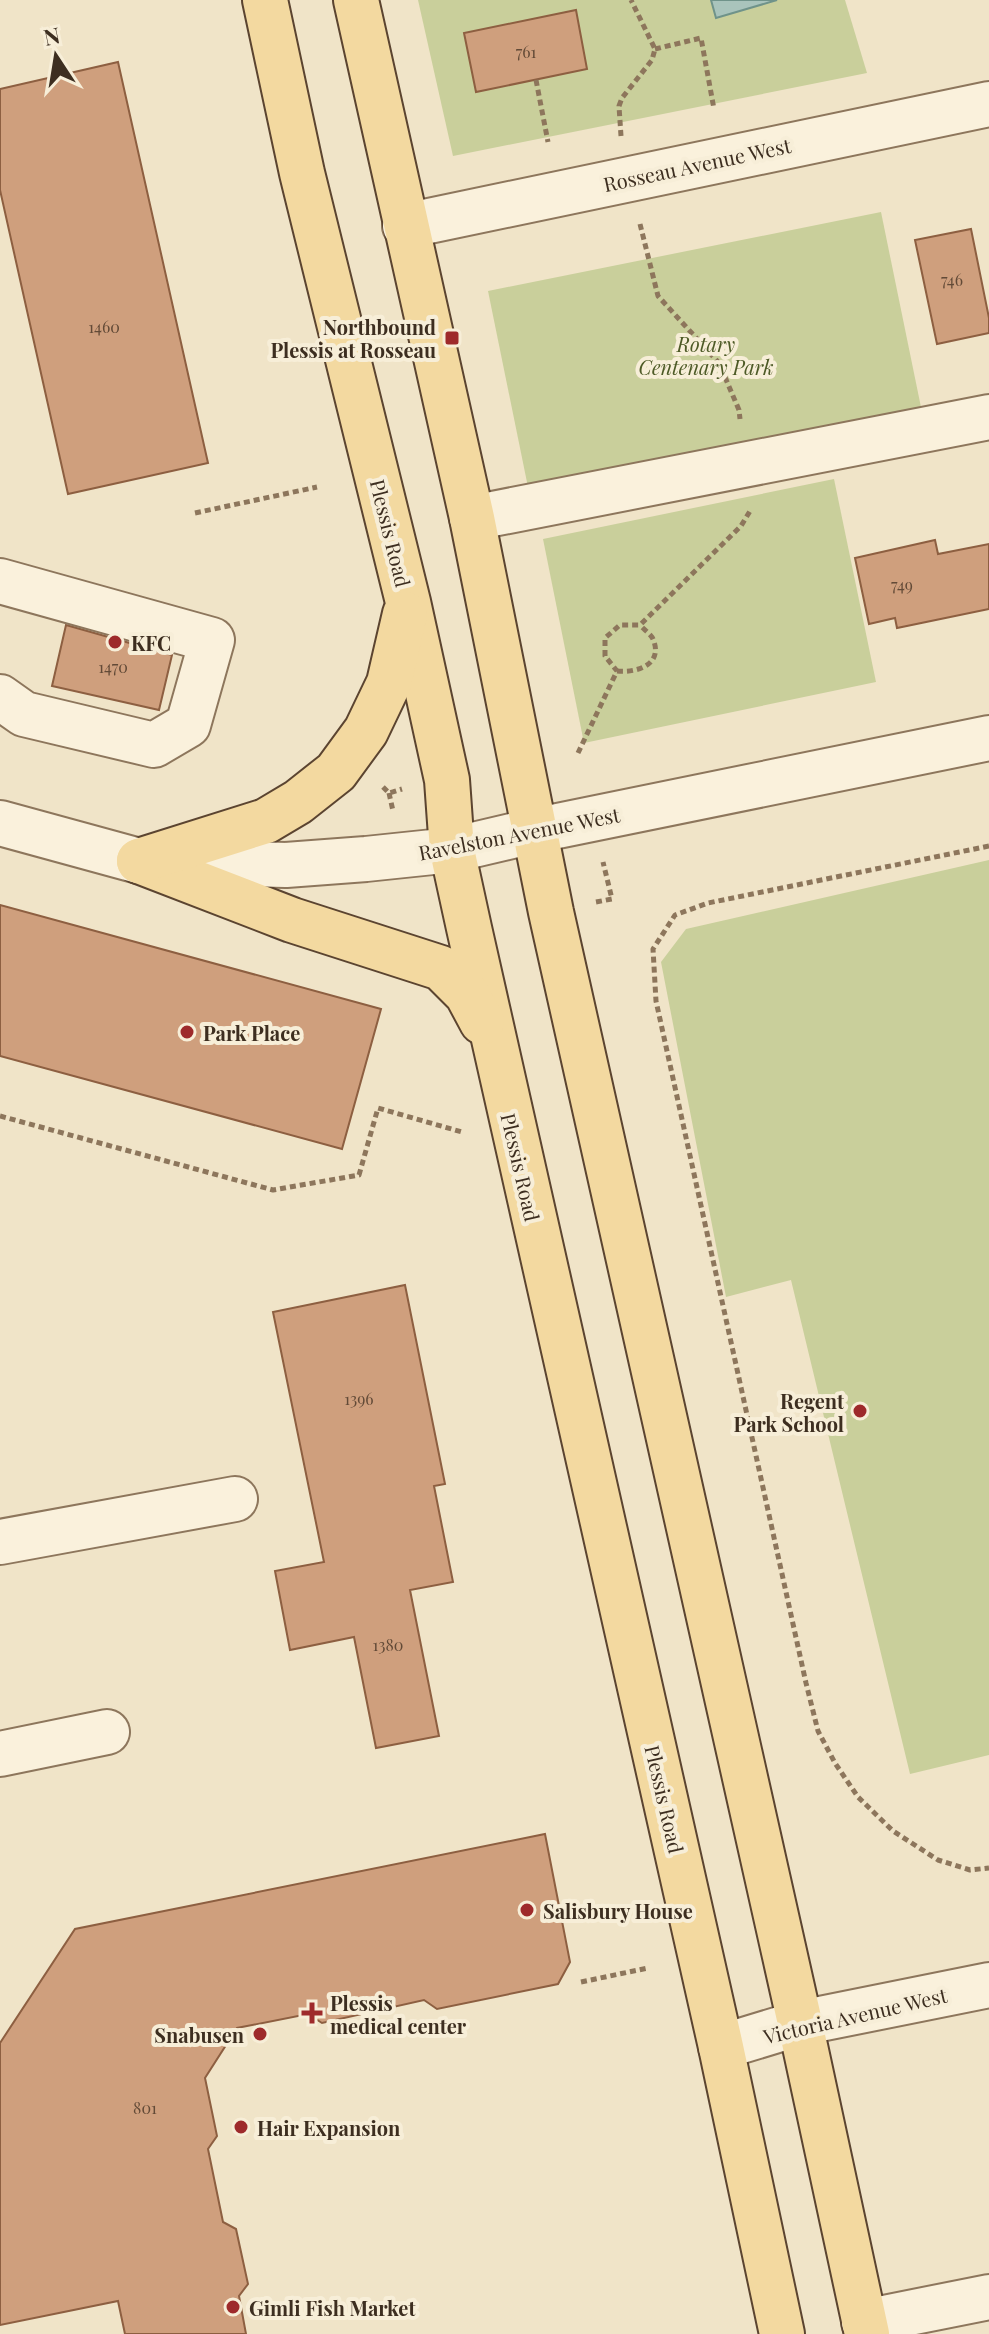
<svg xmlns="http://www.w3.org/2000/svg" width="989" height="2334" viewBox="0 0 989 2334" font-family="'Playfair Display',serif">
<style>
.green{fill:#c9cf9b}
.water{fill:#a9c4bc;stroke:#6f938a;stroke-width:2}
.building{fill:#cf9f7d;stroke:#8d5f41;stroke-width:2}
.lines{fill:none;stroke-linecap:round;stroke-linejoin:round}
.minor-casing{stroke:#8d765c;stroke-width:48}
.major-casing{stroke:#5b4430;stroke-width:48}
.path{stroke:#8d765c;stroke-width:5;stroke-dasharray:6 4;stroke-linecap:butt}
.minor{stroke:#faf1dc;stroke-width:44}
.major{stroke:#f3d9a0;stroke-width:44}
.poi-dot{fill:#9e2a2b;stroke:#f7eed8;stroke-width:3}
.labels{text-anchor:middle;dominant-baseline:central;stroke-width:8;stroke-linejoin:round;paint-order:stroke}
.number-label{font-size:16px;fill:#624a37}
.street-label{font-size:20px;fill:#3d2e20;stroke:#f7eed8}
.poi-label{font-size:20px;font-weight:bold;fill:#3d2e20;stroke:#f7eed8;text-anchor:start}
.park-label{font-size:20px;font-style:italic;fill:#4d5a26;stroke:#f7eed8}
</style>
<rect width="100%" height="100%" fill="#f0e4c8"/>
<!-- green -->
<g class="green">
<polygon points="418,0 845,0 867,73 453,156"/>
<polygon points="881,212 923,417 530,497 488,291"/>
<polygon points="834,479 876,682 584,743 543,539"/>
<polygon points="989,860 989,1755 910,1774 791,1280 726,1297 661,962 686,929"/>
</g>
<!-- water -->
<polygon class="water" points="711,0 777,0 716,18"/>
<!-- building -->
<g class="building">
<polygon points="576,10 587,69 476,92 464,33"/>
<polygon points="118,62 208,463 68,494 0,190 0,89"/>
<polygon points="971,229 989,318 989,333 937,344 915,240"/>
<polygon points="935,540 938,554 989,544 989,609 897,628 895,618 869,624 855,558"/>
<polygon points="66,625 172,655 159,710 52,686"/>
<polygon points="0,905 381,1009 342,1149 0,1056"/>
<polygon points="405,1285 445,1484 434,1486 453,1582 410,1590 439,1736 376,1748 354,1637 290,1650 275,1571 324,1562 273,1312"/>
<polygon points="545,1834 570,1962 558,1984 437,2009 424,2000 322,2023 308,2014 237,2028 205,2078 217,2136 208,2149 223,2222 236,2229 248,2284 239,2296 246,2334 125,2334 118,2301 0,2325 0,2043 75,1929"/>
</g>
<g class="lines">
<defs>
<g id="minor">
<polyline points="405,226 989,104"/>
<polyline points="472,518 989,417"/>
<polyline points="0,581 212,640 188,725 154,745 24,714 0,697"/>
<polyline points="0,823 139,861 286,865 366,859 452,850 533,831 989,738"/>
<polyline points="0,1542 235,1499"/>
<polyline points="0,1754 107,1732"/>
<polyline points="721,2047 800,2023 989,1985"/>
<polyline points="864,2322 989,2297"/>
</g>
<g id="major">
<polyline points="265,0 302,173 408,602 447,780 452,850 469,928 721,2047 782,2334"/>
<polyline points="356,0 472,518 551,912 800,2023 867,2334"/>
<polyline points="139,861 292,920 441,968 467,994 482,1022"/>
<polyline points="139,861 266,821 298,802 336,772 366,731 389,683 405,614"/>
</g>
</defs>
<!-- minor casing -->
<use href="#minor" class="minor-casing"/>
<!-- major casing -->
<use href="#major" class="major-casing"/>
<!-- path -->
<g class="path">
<polyline points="655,49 701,38 714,109"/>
<polyline points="536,80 548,142"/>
<polyline points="621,136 619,106 622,98 652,60 655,49 631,0"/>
<polyline points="640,224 658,296 719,363 739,410 740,419"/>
<polyline points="195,513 317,487"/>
<path d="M617 671C636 673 664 665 653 639 651 634 643 629 640 625"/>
<polyline points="578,753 617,671 605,656 605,638 620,625 640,625 741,526 750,511"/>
<polyline points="383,787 389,793 402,789"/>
<polyline points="389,793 393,811"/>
<polyline points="989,846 708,903 675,915 653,949 656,1001 806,1683 818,1731 835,1763 858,1797 893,1831 938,1860 970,1870 989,1868"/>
<polyline points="596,902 612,899 603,862"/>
<polyline points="0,1116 273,1190 359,1175 378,1108 462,1132"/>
<polyline points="581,1982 648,1968"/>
</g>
<!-- minor -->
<use href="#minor" class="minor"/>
<!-- major -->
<use href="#major" class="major"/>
</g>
<!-- markers -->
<g class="poi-dot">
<rect x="444" y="330" width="16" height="16" rx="4"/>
<circle cx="115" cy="642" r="8"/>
<circle cx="187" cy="1032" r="8"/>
<circle cx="860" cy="1411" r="8"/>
<circle cx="527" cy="1910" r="8"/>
<path d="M308 2001h8v8h8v8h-8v8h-8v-8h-8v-8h8z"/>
<circle cx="260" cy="2034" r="8"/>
<circle cx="241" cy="2127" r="8"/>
<circle cx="233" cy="2307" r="8"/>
</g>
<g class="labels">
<!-- number labels -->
<g class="number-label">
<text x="526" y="51">761</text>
<text x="952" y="279">746</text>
<text x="104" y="326">1460</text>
<text x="902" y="584">749</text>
<text x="113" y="666">1470</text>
<text x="359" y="1398">1396</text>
<text x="388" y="1644">1380</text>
<text x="145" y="2107">801</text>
</g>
<!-- street labels -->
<g class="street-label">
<text transform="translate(697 164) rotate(-12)">Rosseau Avenue West</text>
<text transform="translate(391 533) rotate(76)">Plessis Road</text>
<text transform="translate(519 833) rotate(-11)">Ravelston Avenue West</text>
<text transform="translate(521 1167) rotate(77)">Plessis Road</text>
<text transform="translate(665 1799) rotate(77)">Plessis Road</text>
<text transform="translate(855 2015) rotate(-13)">Victoria Avenue West</text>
</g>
<!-- poi labels -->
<g class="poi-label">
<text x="436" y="326" text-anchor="end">Northbound<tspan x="436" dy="23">Plessis at Rosseau</tspan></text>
<text x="131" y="642">KFC</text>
<text x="203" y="1032">Park Place</text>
<text x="844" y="1400" text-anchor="end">Regent<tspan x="844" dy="23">Park School</tspan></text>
<text x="543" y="1910">Salisbury House</text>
<text x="330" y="2002">Plessis<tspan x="330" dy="23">medical center</tspan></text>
<text x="244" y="2034" text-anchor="end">Snabusen</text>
<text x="257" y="2127">Hair Expansion</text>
<text x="249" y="2307">Gimli Fish Market</text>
</g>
<!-- park labels -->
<g class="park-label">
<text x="706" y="343">Rotary<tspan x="706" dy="23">Centenary Park</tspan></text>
</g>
</g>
<!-- north arrow -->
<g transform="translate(56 56) rotate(348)" stroke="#f7eed8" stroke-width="6" paint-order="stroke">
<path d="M0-6L14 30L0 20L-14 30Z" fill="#3d2e20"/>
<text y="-12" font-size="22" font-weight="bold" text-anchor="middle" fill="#3d2e20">N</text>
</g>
</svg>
